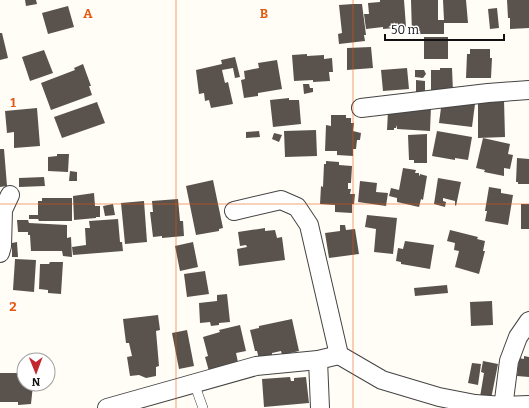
<svg xmlns="http://www.w3.org/2000/svg" width="529" height="408" viewBox="0 0 529 408" font-family="Bitter,serif">
<style>
.building{fill:#5a524d}
.lines{fill:none;stroke-linecap:round;stroke-linejoin:round}
.service-casing{stroke:#444;stroke-width:10}
.minor-casing{stroke:#444;stroke-width:20}
.service{stroke:#fff;stroke-width:9}
.minor{stroke:#fff;stroke-width:18}
.grid{fill:none;stroke:#e8590c;stroke-width:1;stroke-opacity:0.55}
.grid-label{font-size:13px;text-anchor:middle;font-weight:bold;fill:#e8590c;stroke:#fff;stroke-width:4;stroke-linejoin:round;paint-order:stroke}
</style>
<rect width="100%" height="100%" fill="#fffdf5"/>
<!-- building -->
<g class="building">
<polygon points="25,0 36,0 37,4 26,6"/>
<polygon points="380,0 404,0 406,27 383,29 383,27 366,29 364,14 369,14 368,3 380,2"/>
<polygon points="411,0 438,0 438,20 444,20 443,0 466,0 468,23 444,23 444,34 412,34"/>
<polygon points="507,0 529,0 529,28 510,29 510,18 508,18"/>
<polygon points="353,4 362,4 366,35 364,35 365,41 339,44 338,34 342,33 339,5"/>
<polygon points="68,6 74,27 48,34 42,13"/>
<polygon points="497,8 499,28 490,29 488,9"/>
<polygon points="0,33 2,33 8,58 0,60"/>
<rect x="424" y="37" width="24" height="22"/>
<polygon points="371,47 373,68 347,70 347,48"/>
<polygon points="470,49 490,49 490,58 492,58 491,78 466,78 467,54 470,54"/>
<polygon points="44,50 53,73 30,81 22,57"/>
<polygon points="307,54 307,56 324,55 324,59 332,58 333,72 329,72 330,81 313,82 313,80 294,81 292,55"/>
<polygon points="235,57 240,77 235,78 233,68 222,70 225,83 228,82 233,104 211,108 209,100 205,101 204,93 199,94 196,70 222,64 221,60"/>
<polygon points="277,60 282,89 258,93 258,96 244,98 241,80 245,79 244,71 259,68 258,63"/>
<polygon points="83,64 91,86 89,86 92,95 51,110 41,83 75,70 74,68"/>
<polygon points="407,68 409,89 383,91 381,70"/>
<polygon points="440,68 452,68 453,92 431,92 431,70 440,70"/>
<polygon points="415,70 424,70 426,74 423,78 415,77"/>
<polygon points="416,80 425,81 425,92 416,92"/>
<polygon points="303,84 309,84 310,88 313,88 313,92 304,94"/>
<polygon points="289,98 289,100 299,100 301,124 273,127 270,100"/>
<polygon points="442,100 475,104 472,127 439,123"/>
<polygon points="504,100 505,137 478,138 478,101"/>
<polygon points="97,102 105,123 62,138 54,117"/>
<polygon points="431,106 430,131 397,129 397,125 396,128 394,128 394,130 387,130 388,111"/>
<polygon points="37,108 40,146 14,148 14,132 7,133 5,111"/>
<polygon points="331,115 346,115 346,118 351,118 351,123 354,123 353,131 361,133 360,140 357,140 356,149 353,149 353,156 337,155 337,151 325,151 326,125 331,126"/>
<polygon points="316,130 317,156 285,157 284,131"/>
<polygon points="259,131 260,137 246,138 246,132"/>
<polygon points="437,131 472,137 468,160 455,158 455,160 432,156"/>
<polygon points="274,133 282,135 279,142 272,139"/>
<polygon points="427,134 427,163 414,163 414,160 409,160 408,135"/>
<polygon points="483,138 510,144 508,154 513,155 510,169 504,168 504,176 484,172 485,170 476,168"/>
<polygon points="0,149 4,149 7,186 0,187"/>
<polygon points="57,154 69,154 68,172 48,171 48,157 57,156"/>
<polygon points="517,158 529,159 529,184 518,184 518,182 516,182"/>
<polygon points="326,161 339,162 339,165 352,166 351,183 348,183 348,189 351,189 350,194 355,194 354,204 352,204 352,213 335,212 335,205 320,204 321,186 323,187 324,164 326,164"/>
<polygon points="403,168 416,170 415,173 419,173 419,175 420,176 420,174 427,176 423,200 421,199 419,207 397,202 397,198 389,196 391,188 399,190"/>
<polygon points="70,171 77,172 77,181 69,181"/>
<polygon points="44,177 45,186 19,187 19,178"/>
<polygon points="438,178 461,182 456,206 455,205 455,201 443,198 443,201 446,202 445,207 434,204"/>
<polygon points="213,180 223,228 219,229 219,231 196,235 186,186"/>
<polygon points="360,181 377,183 376,192 388,193 386,206 358,202"/>
<polygon points="489,187 501,189 501,193 513,195 508,225 485,221 487,211 485,211"/>
<polygon points="94,193 95,206 100,206 100,217 96,217 96,218 74,220 73,196"/>
<polygon points="42,198 72,198 72,221 39,221 38,219 29,219 29,215 38,215 38,201 42,201"/>
<polygon points="178,199 180,221 183,221 184,236 162,238 162,236 153,237 150,212 153,212 152,201"/>
<polygon points="144,201 147,242 125,244 121,203"/>
<polygon points="113,204 115,215 105,216 103,206"/>
<rect x="521" y="204" width="8" height="25"/>
<polygon points="367,215 397,218 393,254 374,252 376,229 365,227"/>
<polygon points="118,219 120,242 122,242 123,251 73,255 72,247 86,245 85,228 90,228 89,221"/>
<polygon points="17,220 28,220 29,223 67,225 67,238 71,237 72,257 63,256 62,251 31,251 30,235 28,235 28,232 18,232"/>
<polygon points="340,225 345,225 346,230 355,229 359,254 329,258 325,233 340,231"/>
<polygon points="265,228 265,231 275,230 277,238 282,237 285,260 239,266 237,249 247,247 246,245 240,246 238,232"/>
<polygon points="450,230 478,237 477,239 485,241 483,251 485,251 479,274 455,267 459,251 454,250 455,243 447,241"/>
<polygon points="405,241 434,245 430,269 401,264 401,262 396,261 398,248 403,249"/>
<polygon points="17,242 18,257 12,257 12,243"/>
<polygon points="193,242 198,267 180,271 175,246"/>
<polygon points="15,259 36,260 34,292 13,290"/>
<polygon points="50,262 63,262 61,294 48,293 48,290 39,289 40,264 49,264"/>
<polygon points="205,271 209,294 187,297 184,274"/>
<polygon points="447,285 448,293 415,296 414,288"/>
<polygon points="227,294 230,322 219,323 219,325 211,326 210,322 200,323 199,303 217,301 217,295"/>
<polygon points="492,301 493,325 471,326 470,302"/>
<polygon points="158,315 160,330 156,331 159,366 156,367 156,376 146,378 139,375 130,376 127,357 132,356 129,343 126,343 123,319"/>
<polygon points="292,319 299,351 282,355 281,351 272,353 272,356 259,359 257,351 255,351 250,330 259,328 259,326"/>
<polygon points="240,325 246,351 236,353 239,367 210,375 205,357 208,356 203,337 220,332 219,330"/>
<polygon points="187,330 194,366 179,369 172,333"/>
<polygon points="524,356 529,357 529,377 517,376 519,358 524,359"/>
<polygon points="483,361 498,364 491,399 480,397 484,373 481,372"/>
<polygon points="472,363 481,364 478,385 468,383"/>
<polygon points="0,373 24,373 24,384 31,384 33,385 31,404 18,405 18,402 0,402"/>
<polygon points="290,377 291,381 294,381 294,378 306,377 309,403 264,407 262,379"/>
</g>
<g class="lines">
<defs>
<polyline id="service" points="194,383 203,408"/>
<g id="minor">
<polyline points="361,108 488,93 529,90"/>
<polyline points="234,211 281,200 297,207 309,225 339,355"/>
<polyline points="0,253 2,246 3,210 10,195"/>
<polyline points="318,360 320,408"/>
<polyline points="107,408 256,366 318,360 339,355 382,380 439,397 475,404 504,406 529,405"/>
<polyline points="503,408 509,361 518,337 529,321"/>
</g>
</defs>
<!-- service casing -->
<use href="#service" class="service-casing"/>
<!-- minor casing -->
<use href="#minor" class="minor-casing"/>
<!-- service -->
<use href="#service" class="service"/>
<!-- minor -->
<use href="#minor" class="minor"/>
</g>
<!-- grid -->
<path class="grid" d="M176 0V408M353 0V408M0 204H529"/>
<g class="grid-label">
<text x="88" y="18">A</text>
<text x="264" y="18">B</text>
<text x="13" y="107">1</text>
<text x="13" y="311">2</text>
</g>
<!-- north arrow -->
<g transform="translate(36 372) rotate(179)"><circle r="19" fill="#ffffff" stroke="#a0a0a0"/>
<path d="M0-3L7 15L0 10L-7 15Z" fill="#c4262e"/>
<text y="-6" font-size="11" font-weight="bold" text-anchor="middle" fill="#111111">N</text>
</g>
<!-- scale -->
<path d="M385 34v6h119v-6" fill="none" stroke="#111111" stroke-width="2"/>
<text x="391" y="34" font-size="12" fill="#111111" stroke="#ffffff" stroke-width="3" paint-order="stroke">50 m</text>
</svg>
